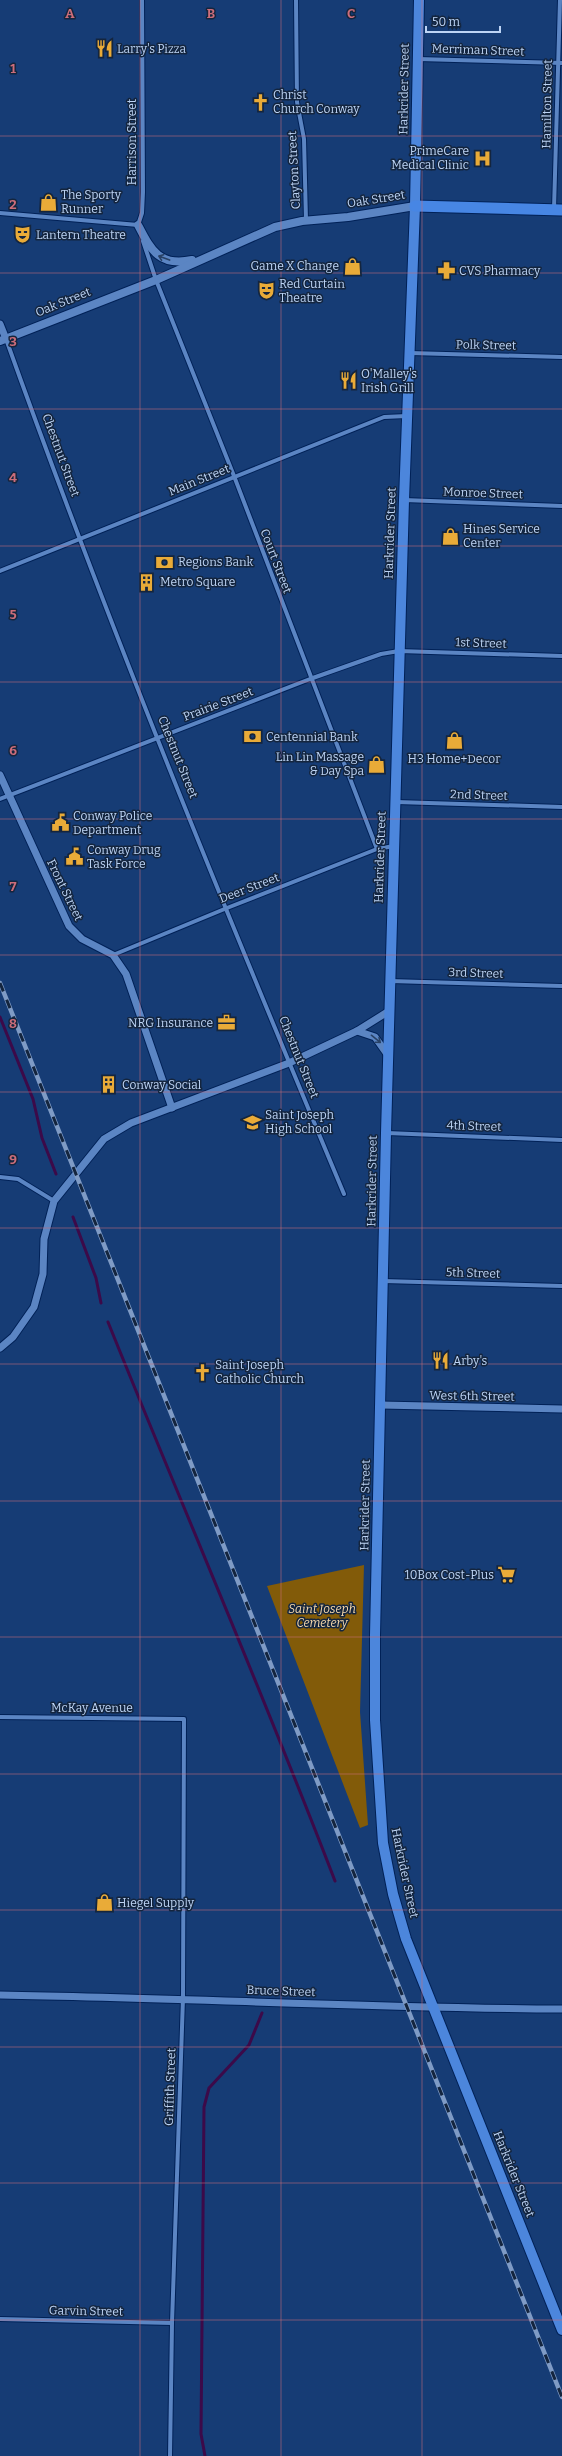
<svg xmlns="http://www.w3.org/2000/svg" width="562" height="2456" viewBox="0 0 562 2456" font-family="Bitter,serif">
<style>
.green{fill:#825b09}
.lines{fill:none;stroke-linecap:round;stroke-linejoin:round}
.stream{stroke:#3c0a49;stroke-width:3}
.minor-casing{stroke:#002157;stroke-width:6}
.tertiary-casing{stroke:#002157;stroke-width:9}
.secondary-casing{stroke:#002157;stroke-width:10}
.primary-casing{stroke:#002157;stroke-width:12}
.trunk-casing{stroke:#002157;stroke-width:13}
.minor{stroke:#5b85c3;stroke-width:4}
.tertiary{stroke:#5b85c3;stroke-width:7}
.secondary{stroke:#5b85c3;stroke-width:8}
.primary{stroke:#4c86dc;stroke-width:10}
.trunk{stroke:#4786e4;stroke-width:11}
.rail-casing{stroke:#7f9bc5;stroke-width:4.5}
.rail{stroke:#14253e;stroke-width:3;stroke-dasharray:9;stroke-linecap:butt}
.oneway{stroke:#294266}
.grid{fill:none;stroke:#cc6d7a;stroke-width:1;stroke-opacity:0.55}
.labels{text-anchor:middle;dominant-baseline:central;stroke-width:3;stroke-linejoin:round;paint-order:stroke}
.poi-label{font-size:12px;fill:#bdd4f5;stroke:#14253e;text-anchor:start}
.street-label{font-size:12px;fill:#bdd4f5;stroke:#14253e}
.park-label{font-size:12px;font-style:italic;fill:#f7d9ab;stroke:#14253e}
.grid-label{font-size:13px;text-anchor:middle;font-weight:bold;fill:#cc6d7a;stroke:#14253e;stroke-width:3;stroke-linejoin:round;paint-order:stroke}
</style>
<rect width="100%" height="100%" fill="#163c75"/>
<!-- green -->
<polygon class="green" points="364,1565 360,1712 368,1825 360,1828 267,1586"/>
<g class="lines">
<!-- stream -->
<g class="stream">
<polyline points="0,1017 33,1099 42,1138 56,1174"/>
<polyline points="73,1217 96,1278 101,1303"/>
<path d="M108 1322C183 1508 263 1693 335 1881"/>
<polyline points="205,2456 201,2434 204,2107 209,2088 249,2045 262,2013"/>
</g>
<defs>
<g id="minor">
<polyline points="296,0 297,102 304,139 306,220"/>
<polyline points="418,59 562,63"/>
<polyline points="554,209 560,0"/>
<polyline points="0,213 138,225"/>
<polyline points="138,225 142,213 143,192 142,0"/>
<polyline points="143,241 156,280 234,476 377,849"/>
<path d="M6 339C109 627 226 912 344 1194"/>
<polyline points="410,353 562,357"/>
<polyline points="404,500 562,506"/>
<polyline points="0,571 384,417 407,416"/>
<polyline points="0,799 310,679 381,654 399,651 562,656"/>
<polyline points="396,802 562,807"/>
<polyline points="113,955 227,908 377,849 394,846"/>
<polyline points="390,981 562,986"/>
<polyline points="387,1133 562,1140"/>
<polyline points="0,1177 18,1179 54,1201"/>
<polyline points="383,1281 562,1286"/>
<polyline points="0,1717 184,1719 183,1998 172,2323 170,2456"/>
<polyline points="0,2319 172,2323"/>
</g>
<g id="tertiary">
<polyline points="0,324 6,339"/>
<polyline points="0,775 69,926 82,939 113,955 126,974 172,1108"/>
<polyline points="357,1031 375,1037 387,1054"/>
<polyline points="0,1348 13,1337 34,1307 43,1274 44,1239 54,1201 104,1139 131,1123 289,1063 357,1031 389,1011"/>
<polyline points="381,1405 562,1409"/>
<path d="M0 1995C187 1998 375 2008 562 2009"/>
</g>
<g id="secondary">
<path d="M138 225C151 250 159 267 192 260"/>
<polyline points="0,341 156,280 275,227 302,221 348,217 415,206"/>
</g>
<polyline id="primary" points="419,0 415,206 404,500 386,1133 375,1635 375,1720 383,1843 393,1894 406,1939 562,2330"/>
<polyline id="trunk" points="415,206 562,210"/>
</defs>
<!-- minor casing -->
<use href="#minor" class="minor-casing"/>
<!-- tertiary casing -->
<use href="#tertiary" class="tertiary-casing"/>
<!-- secondary casing -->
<use href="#secondary" class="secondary-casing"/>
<!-- primary casing -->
<use href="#primary" class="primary-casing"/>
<!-- trunk casing -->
<use href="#trunk" class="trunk-casing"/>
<!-- minor -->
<use href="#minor" class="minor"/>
<!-- tertiary -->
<use href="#tertiary" class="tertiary"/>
<!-- secondary -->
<use href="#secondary" class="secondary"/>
<!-- primary -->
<use href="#primary" class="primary"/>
<!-- trunk -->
<use href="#trunk" class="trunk"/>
<defs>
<polyline id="rail" points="0,983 562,2397"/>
</defs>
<!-- rail casing -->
<use href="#rail" class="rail-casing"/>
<!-- rail -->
<use href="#rail" class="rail"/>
</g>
<!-- one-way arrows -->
<defs><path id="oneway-shaft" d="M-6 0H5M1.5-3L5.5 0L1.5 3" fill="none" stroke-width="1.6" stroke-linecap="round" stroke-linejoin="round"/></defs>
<g class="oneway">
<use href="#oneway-shaft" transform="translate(164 258) rotate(-160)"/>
<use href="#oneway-shaft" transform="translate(376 1039) rotate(39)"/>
</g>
<!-- grid -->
<path class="grid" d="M140 0V2456M281 0V2456M422 0V2456M0 136H562M0 273H562M0 409H562M0 546H562M0 682H562M0 819H562M0 955H562M0 1092H562M0 1228H562M0 1364H562M0 1501H562M0 1637H562M0 1774H562M0 1910H562M0 2047H562M0 2183H562M0 2320H562"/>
<!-- icons -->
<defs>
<symbol id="restaurant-bare" viewBox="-9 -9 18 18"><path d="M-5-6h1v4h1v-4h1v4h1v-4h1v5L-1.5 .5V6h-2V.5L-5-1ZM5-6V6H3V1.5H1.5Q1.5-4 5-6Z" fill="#e9ab38" stroke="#14253e" stroke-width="2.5" paint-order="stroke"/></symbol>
<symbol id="church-bare" viewBox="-9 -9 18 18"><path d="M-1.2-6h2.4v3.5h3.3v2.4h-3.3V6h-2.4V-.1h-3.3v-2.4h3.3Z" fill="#e9ab38" stroke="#14253e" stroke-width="2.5" paint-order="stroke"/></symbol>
<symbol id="hospital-bare" viewBox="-9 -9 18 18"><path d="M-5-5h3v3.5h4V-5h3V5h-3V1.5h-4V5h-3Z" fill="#e9ab38" stroke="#14253e" stroke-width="2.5" paint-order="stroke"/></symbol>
<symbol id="shop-bare" viewBox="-9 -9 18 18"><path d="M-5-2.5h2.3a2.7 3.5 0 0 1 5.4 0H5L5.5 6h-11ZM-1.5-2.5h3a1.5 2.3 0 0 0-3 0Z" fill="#e9ab38" stroke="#14253e" stroke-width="2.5" paint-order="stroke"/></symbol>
<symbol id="theatre-bare" viewBox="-9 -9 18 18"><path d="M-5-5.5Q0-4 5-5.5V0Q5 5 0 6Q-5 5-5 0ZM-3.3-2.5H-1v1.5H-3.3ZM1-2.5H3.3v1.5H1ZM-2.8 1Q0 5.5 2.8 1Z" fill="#e9ab38" stroke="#14253e" stroke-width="2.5" paint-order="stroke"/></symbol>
<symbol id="pharmacy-bare" viewBox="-9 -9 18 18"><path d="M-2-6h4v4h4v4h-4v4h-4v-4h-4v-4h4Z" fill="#e9ab38" stroke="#14253e" stroke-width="2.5" paint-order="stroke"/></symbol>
<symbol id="bank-bare" viewBox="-9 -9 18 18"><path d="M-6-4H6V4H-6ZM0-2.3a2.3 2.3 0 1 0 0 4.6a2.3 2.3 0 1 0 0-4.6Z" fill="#e9ab38" stroke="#14253e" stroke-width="2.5" paint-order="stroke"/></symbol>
<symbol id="building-bare" viewBox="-9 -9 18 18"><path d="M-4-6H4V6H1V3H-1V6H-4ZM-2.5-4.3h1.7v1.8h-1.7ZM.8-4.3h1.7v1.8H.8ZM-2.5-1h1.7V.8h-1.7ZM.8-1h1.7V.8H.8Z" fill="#e9ab38" stroke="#14253e" stroke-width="2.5" paint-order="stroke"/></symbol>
<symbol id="civic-bare" viewBox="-9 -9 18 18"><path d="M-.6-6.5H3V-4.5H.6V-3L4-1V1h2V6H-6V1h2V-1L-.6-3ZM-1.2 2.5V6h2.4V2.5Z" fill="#e9ab38" stroke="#14253e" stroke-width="2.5" paint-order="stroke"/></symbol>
<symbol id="office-bare" viewBox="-9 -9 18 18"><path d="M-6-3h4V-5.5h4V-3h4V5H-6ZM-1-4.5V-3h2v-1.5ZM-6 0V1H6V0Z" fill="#e9ab38" stroke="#14253e" stroke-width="2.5" paint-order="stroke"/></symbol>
<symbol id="school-bare" viewBox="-9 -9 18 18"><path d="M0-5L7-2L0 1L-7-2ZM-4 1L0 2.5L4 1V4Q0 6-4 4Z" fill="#e9ab38" stroke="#14253e" stroke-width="2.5" paint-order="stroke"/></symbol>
<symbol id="supermarket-bare" viewBox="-9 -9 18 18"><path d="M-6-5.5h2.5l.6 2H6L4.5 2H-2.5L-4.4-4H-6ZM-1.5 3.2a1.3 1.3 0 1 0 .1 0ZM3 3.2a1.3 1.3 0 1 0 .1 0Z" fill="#e9ab38" stroke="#14253e" stroke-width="2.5" paint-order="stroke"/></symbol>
</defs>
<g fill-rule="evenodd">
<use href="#restaurant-bare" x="92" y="36" width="25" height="25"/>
<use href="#church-bare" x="248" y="90" width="25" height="25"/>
<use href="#hospital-bare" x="470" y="146" width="25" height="25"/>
<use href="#shop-bare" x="36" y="190" width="25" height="25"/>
<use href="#theatre-bare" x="10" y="222" width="25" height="25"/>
<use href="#shop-bare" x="340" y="254" width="25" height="25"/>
<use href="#pharmacy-bare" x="434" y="258" width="25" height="25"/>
<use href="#theatre-bare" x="254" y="278" width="25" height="25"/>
<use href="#restaurant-bare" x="336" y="368" width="25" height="25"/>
<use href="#shop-bare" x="438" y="524" width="25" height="25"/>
<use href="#bank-bare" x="152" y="550" width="25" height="25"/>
<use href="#building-bare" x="134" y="570" width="25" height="25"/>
<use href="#bank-bare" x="240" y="724" width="25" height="25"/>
<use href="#shop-bare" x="442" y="728" width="25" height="25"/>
<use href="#shop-bare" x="364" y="752" width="25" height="25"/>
<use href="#civic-bare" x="48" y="810" width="25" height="25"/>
<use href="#civic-bare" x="62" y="844" width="25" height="25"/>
<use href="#office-bare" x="214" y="1010" width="25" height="25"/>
<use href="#building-bare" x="96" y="1072" width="25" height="25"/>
<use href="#school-bare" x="240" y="1110" width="25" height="25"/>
<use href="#restaurant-bare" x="428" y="1348" width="25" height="25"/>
<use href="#church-bare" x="190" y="1360" width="25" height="25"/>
<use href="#supermarket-bare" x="494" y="1562" width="25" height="25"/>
<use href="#shop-bare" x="92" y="1890" width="25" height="25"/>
</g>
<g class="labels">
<!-- poi labels -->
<g class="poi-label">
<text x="117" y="49">Larry's Pizza</text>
<text x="273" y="95">Christ<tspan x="273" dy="14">Church Conway</tspan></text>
<text x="469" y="151" text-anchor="end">PrimeCare<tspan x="469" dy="14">Medical Clinic</tspan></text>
<text x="61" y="195">The Sporty<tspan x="61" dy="14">Runner</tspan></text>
<text x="36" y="235">Lantern Theatre</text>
<text x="339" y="266" text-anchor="end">Game X Change</text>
<text x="459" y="271">CVS Pharmacy</text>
<text x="279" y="284">Red Curtain<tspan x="279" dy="14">Theatre</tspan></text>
<text x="361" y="374">O'Malley's<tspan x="361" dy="14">Irish Grill</tspan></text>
<text x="463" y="529">Hines Service<tspan x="463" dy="14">Center</tspan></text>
<text x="178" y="562">Regions Bank</text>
<text x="160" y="582">Metro Square</text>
<text x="266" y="737">Centennial Bank</text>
<text x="364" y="757" text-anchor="end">Lin Lin Massage<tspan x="364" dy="14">&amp; Day Spa</tspan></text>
<text x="454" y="759" text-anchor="middle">H3 Home+Decor</text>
<text x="73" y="816">Conway Police<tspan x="73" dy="14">Department</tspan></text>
<text x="87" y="850">Conway Drug<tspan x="87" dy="14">Task Force</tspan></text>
<text x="213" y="1023" text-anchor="end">NRG Insurance</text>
<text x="122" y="1085">Conway Social</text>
<text x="265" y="1115">Saint Joseph<tspan x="265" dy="14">High School</tspan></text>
<text x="453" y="1361">Arby's</text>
<text x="215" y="1365">Saint Joseph<tspan x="215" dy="14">Catholic Church</tspan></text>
<text x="494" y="1575" text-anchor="end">10Box Cost-Plus</text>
<text x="117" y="1903">Hiegel Supply</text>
</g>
<!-- street labels -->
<g class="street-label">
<text transform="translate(478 50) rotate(2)">Merriman Street</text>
<text transform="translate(404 89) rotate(-89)">Harkrider Street</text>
<text transform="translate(547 104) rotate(-89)">Hamilton Street</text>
<text transform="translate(132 142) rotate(-90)">Harrison Street</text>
<text transform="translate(294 170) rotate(-93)">Clayton Street</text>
<text transform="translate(376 199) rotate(-9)">Oak Street</text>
<text transform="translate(63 302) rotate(-22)">Oak Street</text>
<text transform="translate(486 345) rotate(1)">Polk Street</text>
<text transform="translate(61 455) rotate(70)">Chestnut Street</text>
<text transform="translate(199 480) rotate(-22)">Main Street</text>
<text transform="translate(483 493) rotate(2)">Monroe Street</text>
<text transform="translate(390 533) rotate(-88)">Harkrider Street</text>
<text transform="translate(276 561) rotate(69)">Court Street</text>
<text transform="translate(481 643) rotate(2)">1st Street</text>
<text transform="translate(218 704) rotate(-21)">Prairie Street</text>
<text transform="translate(178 757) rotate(68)">Chestnut Street</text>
<text transform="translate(479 795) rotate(2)">2nd Street</text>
<text transform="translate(380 857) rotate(-88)">Harkrider Street</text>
<text transform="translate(249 888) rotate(-21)">Deer Street</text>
<text transform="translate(65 890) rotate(64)">Front Street</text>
<text transform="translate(476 973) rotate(2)">3rd Street</text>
<text transform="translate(299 1057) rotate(68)">Chestnut Street</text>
<text transform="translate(474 1126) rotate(2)">4th Street</text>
<text transform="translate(372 1181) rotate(-89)">Harkrider Street</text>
<text transform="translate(473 1273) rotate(2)">5th Street</text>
<text transform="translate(472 1396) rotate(1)">West 6th Street</text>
<text transform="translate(365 1505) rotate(-89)">Harkrider Street</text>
<text x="92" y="1708">McKay Avenue</text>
<text transform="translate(405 1873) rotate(78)">Harkrider Street</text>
<text transform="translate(281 1991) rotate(2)">Bruce Street</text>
<text transform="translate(170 2087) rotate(-88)">Griffith Street</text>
<text transform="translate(514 2174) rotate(68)">Harkrider Street</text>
<text transform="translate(86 2311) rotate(1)">Garvin Street</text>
</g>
<!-- park labels -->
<g class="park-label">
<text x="322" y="1609">Saint Joseph<tspan x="322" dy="14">Cemetery</tspan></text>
</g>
</g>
<g class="grid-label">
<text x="70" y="18">A</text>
<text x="211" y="18">B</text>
<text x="351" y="18">C</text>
<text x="13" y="73">1</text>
<text x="13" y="209">2</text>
<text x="13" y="346">3</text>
<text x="13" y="482">4</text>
<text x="13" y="619">5</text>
<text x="13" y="755">6</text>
<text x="13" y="891">7</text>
<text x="13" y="1028">8</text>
<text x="13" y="1164">9</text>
</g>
<!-- scale -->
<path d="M426 26v6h74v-6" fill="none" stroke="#bdd4f5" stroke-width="2"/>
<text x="432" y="26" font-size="12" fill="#bdd4f5" stroke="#14253e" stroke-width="3" paint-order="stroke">50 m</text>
</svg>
